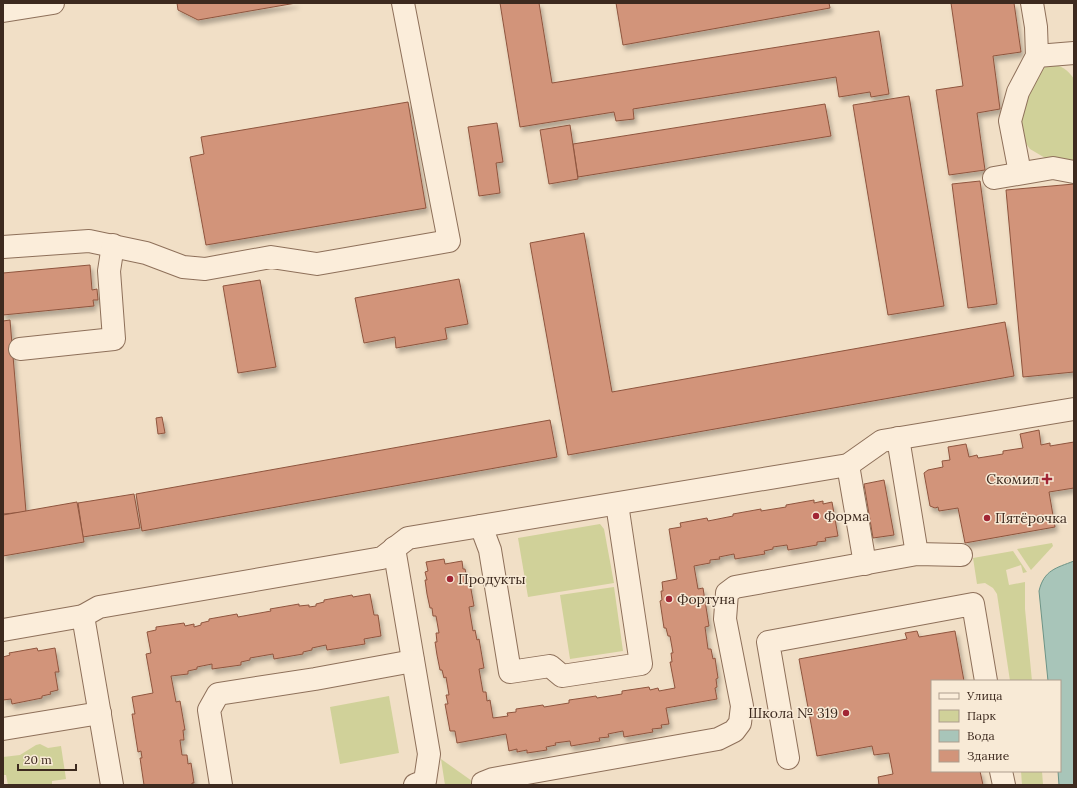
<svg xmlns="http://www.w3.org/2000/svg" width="1077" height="788" viewBox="0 0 1077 788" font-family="Lora,serif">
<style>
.green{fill:#d0d199}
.water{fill:#a8c5b9;stroke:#6d9486}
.building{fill:#d2947a;stroke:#8f553e;filter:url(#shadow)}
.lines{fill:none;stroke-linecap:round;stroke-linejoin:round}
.minor-casing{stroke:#8e705a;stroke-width:24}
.minor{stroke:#fbedda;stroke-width:22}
.poi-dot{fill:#a12635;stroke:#f8ead6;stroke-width:1.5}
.labels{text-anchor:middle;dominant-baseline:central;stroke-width:3;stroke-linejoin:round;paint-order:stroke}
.poi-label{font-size:14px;fill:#3d2a1f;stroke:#f8ead6;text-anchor:start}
</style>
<defs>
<filter id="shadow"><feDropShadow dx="2.5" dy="4.5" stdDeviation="2" flood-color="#0004"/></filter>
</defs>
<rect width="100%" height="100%" fill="#f1dfc6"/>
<!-- green -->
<g class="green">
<path d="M1050 64C1061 65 1068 70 1074 79V165H1057L1030 149 1024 141 1017 128 1035 74Z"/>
<polygon points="600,524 604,529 614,583 528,597 518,538"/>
<polygon points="1052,543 1053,546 1031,570 1017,549"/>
<polygon points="1013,551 1027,572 1023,573 1021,565 1006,570 1009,585 1025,582 1025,609 1032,681 1010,681 997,594 993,588 985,583 977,584 973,558"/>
<polygon points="614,587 623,651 570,659 560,595"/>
<polygon points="389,696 399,753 340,764 330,707"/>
<polygon points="40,744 48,748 61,746 66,779 52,781 52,785 8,785 6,775 3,775 3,757 20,755 36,745"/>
<polygon points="441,759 472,781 473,785 445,785"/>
<polygon points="1021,771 1042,771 1043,785 1022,785"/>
</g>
<!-- water -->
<path class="water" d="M1074 561V785H1059L1058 771H1060V681H1048L1039 591C1044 570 1056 568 1074 561Z"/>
<!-- building -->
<g class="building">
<polygon points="177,3 296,3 198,20 178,10"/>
<polygon points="500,3 539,3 552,83 879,31 889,94 871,97 870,92 839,97 836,77 633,109 634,119 616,121 614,112 520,127"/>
<polygon points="616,3 829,3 830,8 623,45"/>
<polygon points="951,3 1014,3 1021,52 993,56 1000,109 977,113 985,170 949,175 936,90 963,86"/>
<polygon points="909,96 944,306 888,315 853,105"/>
<polygon points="408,102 426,208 206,245 190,157 204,154 201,137"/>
<polygon points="825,104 831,136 578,177 573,144"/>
<polygon points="497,123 503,162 496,163 500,193 479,196 468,127"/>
<polygon points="570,125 578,179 549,184 540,130"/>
<polygon points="980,181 997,304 968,308 952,184"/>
<polygon points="1074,184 1074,372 1023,377 1006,190"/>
<polygon points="584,233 612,392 1005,322 1014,376 568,455 530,243"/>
<polygon points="90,265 92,290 97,289 98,300 93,300 94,306 3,315 3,273"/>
<polygon points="459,279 468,324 445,328 447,339 396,348 395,337 364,343 355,298"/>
<polygon points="260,280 276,367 238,373 223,286"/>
<polygon points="10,320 26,512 3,514 3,321"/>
<polygon points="162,417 165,433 158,434 156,418"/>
<polygon points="550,420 557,457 142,531 136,494"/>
<polygon points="1039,430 1041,445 1050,443 1050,446 1074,442 1074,488 1049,492 1055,527 965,543 958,508 939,511 938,507 935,508 930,506 924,473 928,470 943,467 942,461 950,460 948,447 966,444 969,457 977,455 978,458 1003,454 1003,451 1023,448 1020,434"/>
<polygon points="884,480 894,535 873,538 864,484"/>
<polygon points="134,494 140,528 83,537 78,503"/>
<polygon points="814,500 814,503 823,501 823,504 832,502 838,536 825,538 826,541 817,542 817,545 788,550 787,545 773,547 773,549 764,551 765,554 735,559 734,554 719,557 720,559 710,560 710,563 694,566 698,589 703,588 709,626 705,627 708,649 711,649 713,659 715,658 718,678 716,679 717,687 715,688 717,699 666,708 669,724 661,725 662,728 652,729 653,732 624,737 623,731 608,734 609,737 599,738 600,741 571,746 570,741 555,743 556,745 546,747 547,750 527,753 527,750 517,752 517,749 509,751 506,734 457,743 455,731 450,731 445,704 448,704 446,695 449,695 446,677 444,678 442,670 440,670 437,655 435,642 437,642 436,633 439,633 436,616 433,616 432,608 430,608 427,594 425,580 427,580 425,572 428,571 426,562 444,559 445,564 462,561 463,569 465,569 467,578 469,578 474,606 469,607 473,631 475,630 477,640 479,639 484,668 479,669 483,692 486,692 487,701 490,700 493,718 508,716 507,713 516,712 516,709 543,705 544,707 569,703 569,700 583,698 596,696 597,698 622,694 622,691 649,687 650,690 658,688 659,691 675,688 670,662 672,662 671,653 673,653 670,636 668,636 666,628 664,628 660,601 662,600 661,591 663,591 662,582 677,579 669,529 681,527 680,523 707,518 708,521 733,516 733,514 761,509 761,511 786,507 786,505"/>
<polygon points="77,502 84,542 3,556 3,515"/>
<polygon points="370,594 374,615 378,615 381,636 364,639 365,644 327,650 326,645 312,648 312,650 303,652 303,654 274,659 273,654 250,658 250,660 241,662 241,665 212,669 212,664 197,667 197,669 188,671 188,674 171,676 176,702 180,701 185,730 183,730 184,740 180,740 182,755 187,755 188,764 191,763 194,783 192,783 192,785 144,785 140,758 142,758 141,751 138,752 132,714 135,714 132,697 153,693 146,654 151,653 147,632 156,630 156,627 184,623 185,626 194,624 194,627 201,625 201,623 209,621 209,619 237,614 238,617 271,611 270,609 299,604 299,606 309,605 309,607 316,606 316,604 324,602 324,600 352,595 353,597"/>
<polygon points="917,631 919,637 955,631 964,681 932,681 932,771 980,771 983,785 879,785 878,777 893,774 889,753 874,755 872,746 817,756 799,659 907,639 905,633"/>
<polygon points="37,648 38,651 55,648 59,672 55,672 58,690 50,692 51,694 42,696 42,698 12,704 11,699 3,700 3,657 10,655 9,653"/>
</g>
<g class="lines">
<defs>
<g id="minor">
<polyline points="3,11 53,3"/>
<polyline points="1037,56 1074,53"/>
<polyline points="1020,173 1010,121 1018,92 1037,56 1036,27 1032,3"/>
<polyline points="994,178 1053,168 1074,172"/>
<polyline points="3,247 89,241 146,253 183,267 205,269 271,257 317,264 449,241 403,3"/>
<polyline points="20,349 114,339 109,271 113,245"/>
<polyline points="898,438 917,554"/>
<polyline points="848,465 865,564"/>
<polyline points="481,526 490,550 510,672 550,666 562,676 641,664 617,504"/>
<polyline points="394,548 429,754 425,781 415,785"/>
<polyline points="83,616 112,785"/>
<polyline points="3,630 83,616 99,607 382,558 408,538 848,465 882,441 1074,409"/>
<polyline points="3,729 100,713"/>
<polyline points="788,758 768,642 973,604 986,681"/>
<polyline points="1001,771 1004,785"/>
<polyline points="221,785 209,710 218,694 315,679 413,661"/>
<polyline points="483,785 483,783 493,779 718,739 734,731 740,723 742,706 725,619 727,593 735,587 917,554 961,555"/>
</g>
</defs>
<!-- minor casing -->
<use href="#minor" class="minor-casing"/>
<!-- minor -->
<use href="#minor" class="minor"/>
</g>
<!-- markers -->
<g class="poi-dot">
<path d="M1045 473h4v4h4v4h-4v4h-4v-4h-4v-4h4z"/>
<circle cx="816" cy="516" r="4"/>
<circle cx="987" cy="518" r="4"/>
<circle cx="450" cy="579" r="4"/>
<circle cx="669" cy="599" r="4"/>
<circle cx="846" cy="713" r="4"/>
</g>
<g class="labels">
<!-- poi labels -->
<g class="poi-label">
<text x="1039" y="479" text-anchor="end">Скомил</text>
<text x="824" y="516">Форма</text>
<text x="995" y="518">Пятёрочка</text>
<text x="458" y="579">Продукты</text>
<text x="677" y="599">Фортуна</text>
<text x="838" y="713" text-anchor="end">Школа № 319</text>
</g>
</g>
<!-- border -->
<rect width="1077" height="788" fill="none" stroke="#3d2a1f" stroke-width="8"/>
<!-- legend -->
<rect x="931" y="680" width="130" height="92" fill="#f8ead6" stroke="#ad9d8d"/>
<rect x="939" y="693" width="20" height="6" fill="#fbedda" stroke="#ad9d8d"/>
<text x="967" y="700" font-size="12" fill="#3d2a1f">Улица</text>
<rect x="939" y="710" width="20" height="12" fill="#d0d199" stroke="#ad9d8d"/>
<text x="967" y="720" font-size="12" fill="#3d2a1f">Парк</text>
<rect x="939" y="730" width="20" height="12" fill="#a8c5b9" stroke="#ad9d8d"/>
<text x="967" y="740" font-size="12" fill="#3d2a1f">Вода</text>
<rect x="939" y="750" width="20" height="12" fill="#d2947a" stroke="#ad9d8d"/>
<text x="967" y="760" font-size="12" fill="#3d2a1f">Здание</text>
<!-- scale -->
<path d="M18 764v6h58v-6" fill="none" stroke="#3d2a1f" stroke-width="2"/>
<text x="24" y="764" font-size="12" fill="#3d2a1f" stroke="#f8ead6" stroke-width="3" paint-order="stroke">20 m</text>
</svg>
